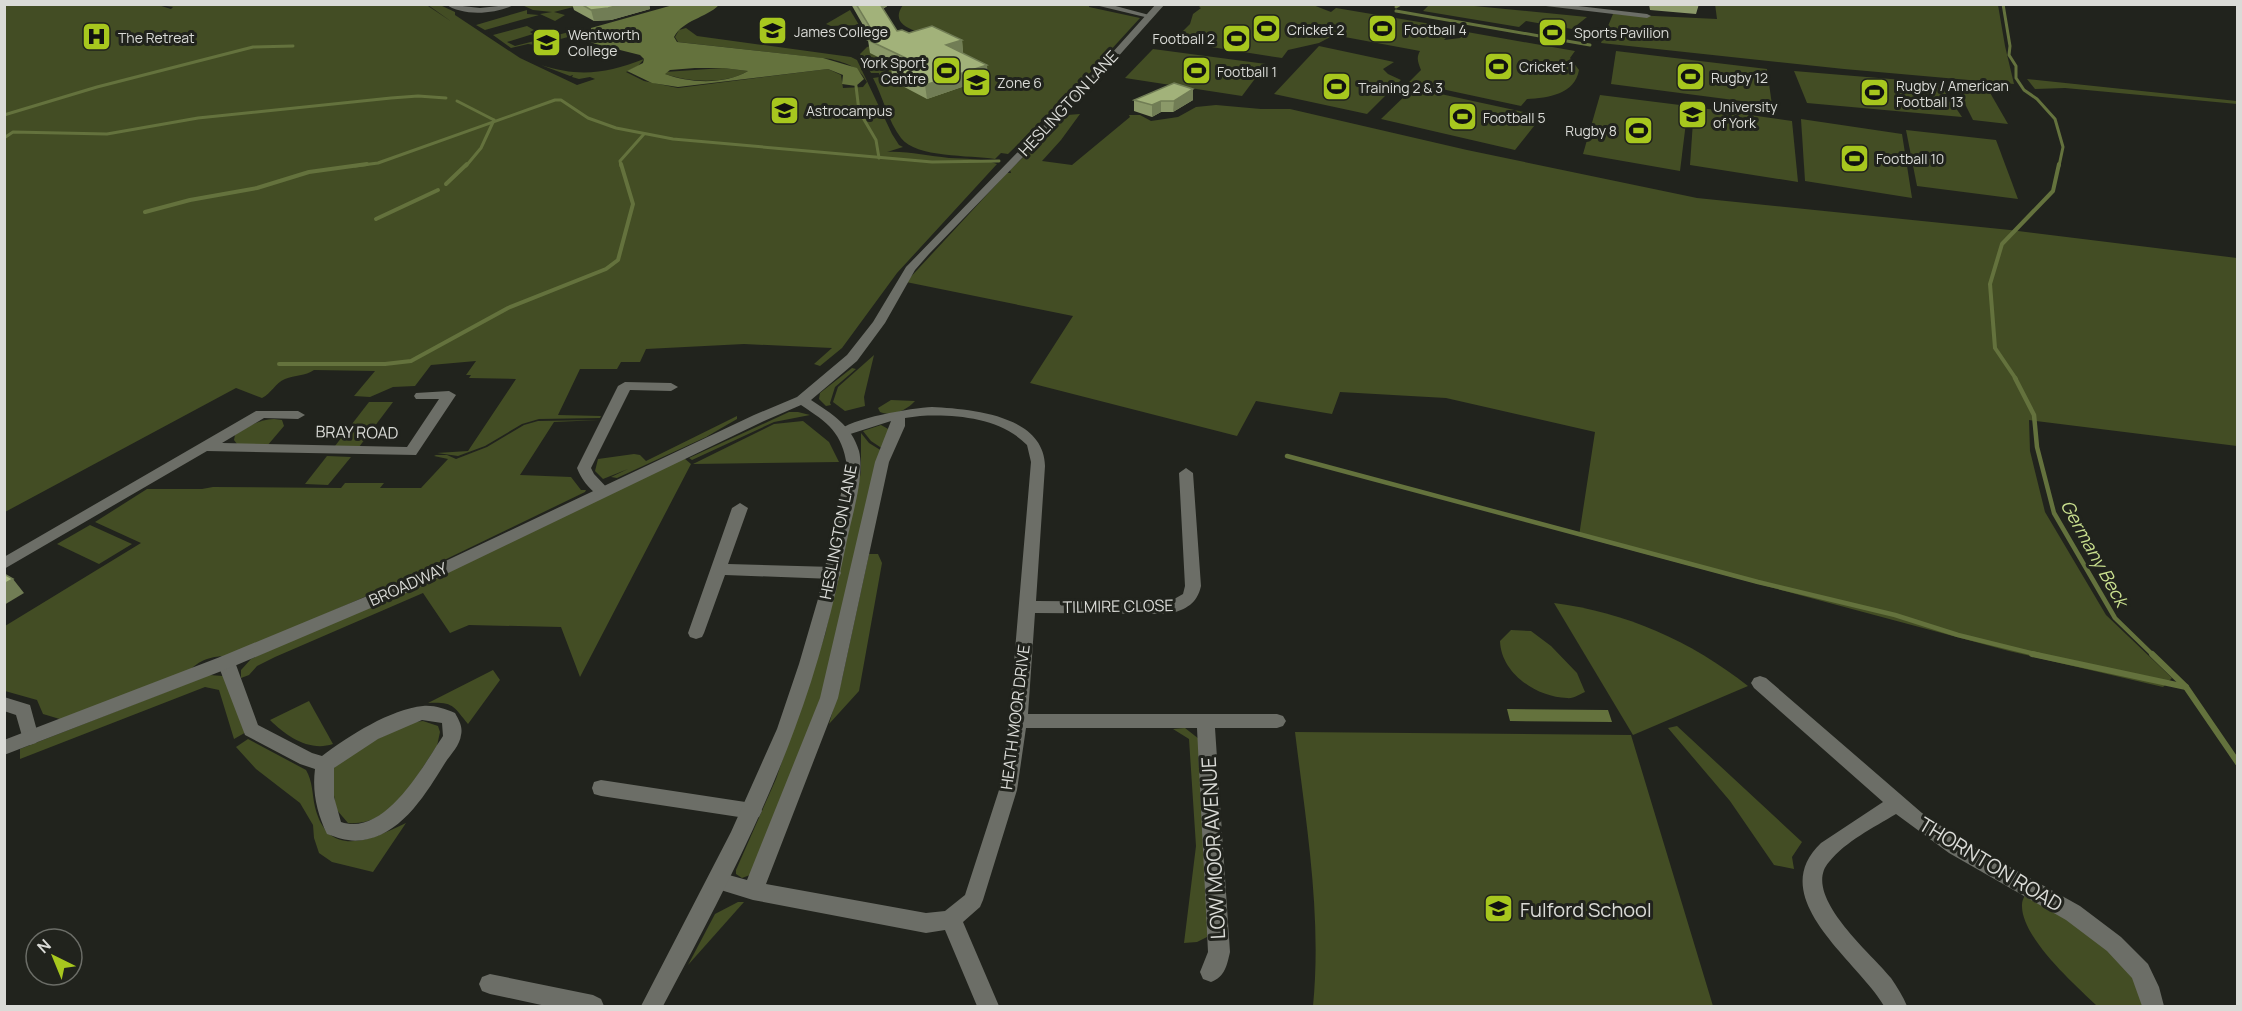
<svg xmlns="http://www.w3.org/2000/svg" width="2242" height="1011" viewBox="0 0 2242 1011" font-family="Manrope,sans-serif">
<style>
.green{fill:#434d24}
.water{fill:#64723d;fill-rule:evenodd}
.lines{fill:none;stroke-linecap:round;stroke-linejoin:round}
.stream-far3{stroke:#64723d;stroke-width:3}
.stream-far2{stroke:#64723d;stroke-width:4}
.stream-far1{stroke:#64723d;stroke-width:4.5}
.stream{stroke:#64723d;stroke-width:6}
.minor{fill:#6c6e67;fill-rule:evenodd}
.tertiary{fill:#6c6e67;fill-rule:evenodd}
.wall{fill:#8b9969}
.shaded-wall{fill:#717d55}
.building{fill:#a2b27a;stroke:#717d55;stroke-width:1.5}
.labels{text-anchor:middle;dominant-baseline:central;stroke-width:6;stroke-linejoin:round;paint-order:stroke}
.far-poi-label{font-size:14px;fill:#dadbd7;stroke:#21231d;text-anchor:start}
.street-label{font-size:16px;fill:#dadbd7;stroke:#21231d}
.water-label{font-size:18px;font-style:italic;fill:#c9df8e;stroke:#21231d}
.near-street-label{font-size:20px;fill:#dadbd7;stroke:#21231d}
.near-poi-label{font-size:20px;fill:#dadbd7;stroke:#21231d;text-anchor:start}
</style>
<rect width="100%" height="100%" fill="#21231d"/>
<!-- green -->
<g class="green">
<path d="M155 4 171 9 173 7 159 5 425 4 452 22 428 5H440L455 12V15L520 58 577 85 595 79 590 77 579 79 572 77 573 75 570 76 541 65C578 77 606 74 644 59L638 66 626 72 644 81 678 88 828 69 841 75 843 88 863 87 867 82C858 66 848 64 831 59L678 42 675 37 679 30 686 28 697 36 851 57 857 60 892 134 899 145 903 147 887 152C908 151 928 156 949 158 965 159 982 158 997 164L897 273 842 348 820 366 814 364 832 348 744 344 646 349 640 362H621L617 369H580L558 415 601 416 600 418 539 419 522 424 485 446 458 456 437 453 468 451 516 379 469 378 471 375H466L476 361 431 365 415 386 393 387 370 397 354 396 375 371 314 370C305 376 295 375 285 379 275 383 272 393 262 398L236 388 5 512V5Z"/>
<path d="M1202 4 1313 5 1331 12 1336 8 1455 28 1444 40 1460 38 1467 32 1575 51 1570 58 1579 70C1575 94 1548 98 1527 99L1521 106 1409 82 1421 70C1418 62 1416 58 1420 51L1334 35 1319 43 1288 50 1282 58 1173 41 1190 24 1193 14 1201 8 1199 7Z"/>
<polygon points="1715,4 1998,5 2005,46 2014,84 1844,69 1601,43 1613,14 1717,19"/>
<polygon points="522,5 581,5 554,12 565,15 555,21 540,14 552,12 533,10"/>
<path d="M903 5H1089V7L1140 18 1087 76 1008 154 1001 153 995 159C970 155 916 158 901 138 888 121 883 97 873 78L880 77 879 73H871L860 54 867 47 915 31C902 26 893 19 903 5Z"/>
<polygon points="1464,5 1587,17 1572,29 1526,21 1519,27 1423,11 1429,5"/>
<polygon points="527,10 527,14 539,15 485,30 492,34 476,25"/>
<polygon points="850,10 859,25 831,26 826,24"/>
<polygon points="527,26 534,30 530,32 533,34 507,42 515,46 569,32 568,37 549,42 544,46 528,44 511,48 493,35"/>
<polygon points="1319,46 1394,62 1383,69 1388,74 1401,80 1367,114 1274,94"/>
<polygon points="1153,49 1266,64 1242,96 1125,78"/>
<polygon points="1616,51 1767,69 1772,105 1611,84"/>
<path d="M723 68 748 71C724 85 690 82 665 74V72Z"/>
<polygon points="1794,71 1939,83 1962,117 1807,103"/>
<polygon points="2027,79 2237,101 2237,104 2065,88 2035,89"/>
<polygon points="1413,88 1542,116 1515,150 1381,119"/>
<polygon points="1957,88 1989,91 2008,124 1973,120"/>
<polygon points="1600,95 1688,106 1680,171 1583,154"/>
<polygon points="1216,105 1261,109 1290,109 1467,150 1697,198 2010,230 2237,258 2237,446 2029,420 2030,451 2045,512 2106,615 2172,678 2163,687 2009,651 1579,536 1595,432 1446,398 1340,392 1332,414 1256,401 1237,436 1030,383 1073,316 906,282 1007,173 1011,173 1010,170 1067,115 1080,114 1061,140 1042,161 1072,165 1130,117 1129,115 1140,115 1151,121 1178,117 1196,107"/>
<polygon points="1694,107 1792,121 1798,182 1690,165"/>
<polygon points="1801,119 1902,134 1912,198 1805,181"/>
<polygon points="1906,130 1996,140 2018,199 1917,186"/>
<polygon points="874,355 864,397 865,406 845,411 833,402 838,387"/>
<polygon points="852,368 856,369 835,387 830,403 831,405 826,406 819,399 820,393"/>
<path d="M891 400 915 401C907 410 892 417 880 412L878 408Z"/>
<polygon points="369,402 393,402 359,447 335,446"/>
<polygon points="789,412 798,412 810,415 774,422 692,460 689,458"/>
<polygon points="737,416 737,419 706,437 617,478 611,477 628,469 603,479 595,471 598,459 634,454 640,455 646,461"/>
<path d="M274 419 282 420 284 426 267 446 237 444 234 440 235 435C248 426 258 420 274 419Z"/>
<path d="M600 420 554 422 520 475 571 477 581 490H586L585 492 403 580 230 656C211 656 200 659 187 673L63 720 43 714 37 700 5 691V626L141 543 95 522 147 489H202L213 487 341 488 345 483H384L380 488H421L448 459 434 456 436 455H447L456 459 487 447 524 425 538 421Z"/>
<polygon points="803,421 829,442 839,462 693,464 774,424"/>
<polygon points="881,425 890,430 883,449 871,441 863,431"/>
<polygon points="861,433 869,443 882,451 826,691 750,875 742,878 736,874 736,870 776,779 825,635 861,472"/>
<polygon points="327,456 351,457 328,485 305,484"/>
<polygon points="684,458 691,464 580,677 561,627 469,625 450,633 423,593 275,657 257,666 249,675 241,678 241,670 251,659"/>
<polygon points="90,525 132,544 99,564 57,544"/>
<polygon points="869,554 878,554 882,563 859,691 829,724 842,679"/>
<path d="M1554 603C1625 612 1691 641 1748 686L1633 735Z"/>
<path d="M1511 630 1531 631 1551 646 1577 673 1585 692C1580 694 1573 699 1567 698 1536 697 1501 673 1500 641Z"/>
<path d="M493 670 500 680 468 724C453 706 454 702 428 703Z"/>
<polygon points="209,675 223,676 248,731 234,739 219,690 205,687 20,759 20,749"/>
<path d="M309 701 333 744C309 752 286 736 270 720Z"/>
<path d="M423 721 438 726 440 732 437 746C415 777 392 827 348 823L336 809 331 775 336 764 351 751 414 722Z"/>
<polygon points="1677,726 1802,842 1792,857 1794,869 1774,865 1730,801 1668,728"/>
<polygon points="1185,728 1199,739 1209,917 1207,937 1197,942 1184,943 1196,846 1189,739 1173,729"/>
<path d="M1295 732 1631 735 1713 1006H1313C1322 915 1306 823 1295 732Z"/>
<path d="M248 739 306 770C313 782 312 794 315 807 328 860 371 840 406 823L373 872 332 862 319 853 314 838 313 825 300 803 256 769 236 747Z"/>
<path d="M2030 888 2094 927 2152 1001 2153 1006 2096 1005C2074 984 2021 937 2022 905 2022 898 2027 893 2030 888Z"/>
<polygon points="738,902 744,902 688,965 715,914"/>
</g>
<!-- water -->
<g class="water">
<path d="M673 5H719C706 18 683 20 674 37L677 42 823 58 857 68 864 79 856 86 842 84 843 75 828 69 678 87 652 83 627 71 643 63 644 59 640 55 588 42 583 32 591 30V28ZM695 68H723L748 71C725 85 689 83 665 74L670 70Z"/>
<polygon points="1507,709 1608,710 1612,722 1510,721"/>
</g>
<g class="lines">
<!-- stream-far3 -->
<g class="stream-far3">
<polyline points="2003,4 2010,46 2009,55 2016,66 2016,78 2024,90 2037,99 2055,119 2063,147 2059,166"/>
<polyline points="1396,7 1401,4"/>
<polyline points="1396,11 1545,37"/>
<polyline points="1555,39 1590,45"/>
<polyline points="856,86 859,111 876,140 879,158"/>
<polyline points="457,101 494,120"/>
<polyline points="4,115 97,87 253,47 293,46"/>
<polyline points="4,138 13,132 107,134 198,118 391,98 418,96 446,98"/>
<polyline points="355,166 378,163 555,100 561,100 588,118 616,128 673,139 932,162 999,161"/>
<polyline points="466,166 481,148 494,120"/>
<polyline points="621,166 620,161 644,134"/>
</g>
<!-- stream-far2 -->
<g class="stream-far2">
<polyline points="446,184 467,164"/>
<polyline points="145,212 190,200 257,188 309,172 367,164"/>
<polyline points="376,219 438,190"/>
<polyline points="279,364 385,364 411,361 508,308 606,269 618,260 633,204 621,164"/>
<polyline points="2016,379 1995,348 1990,284 2002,244 2053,191 2059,164"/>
</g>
<!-- stream-far1 -->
<g class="stream-far1">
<polyline points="2015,378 2034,415 2037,447 2054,513 2115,618 2153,655"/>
<polyline points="1287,456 1758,582 1895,615 1958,635 2039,655"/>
</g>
<!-- stream -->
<g class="stream">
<polyline points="2032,654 2186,687"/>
<polyline points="2152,654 2186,687 2238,763"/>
</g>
<!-- minor -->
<g class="minor">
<path d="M445 4 480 8 516 4C496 14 464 17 445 4Z"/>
<polygon points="1091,4 1108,4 1153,16 1149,18"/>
<polygon points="1529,4 1561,4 1647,14 1651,16 1647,18"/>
<path d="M625 382 671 383 678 387 671 391 630 390 591 468 594 474 611 492 604 497C592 494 581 479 577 468L618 386Z"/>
<polygon points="449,391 456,395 416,455 207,451 4,569 4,557 256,411 298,411 305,415 298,419 264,418 222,443 407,447 439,399 416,399 414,396 416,393"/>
<path d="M932 407C971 409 1044 415 1045 466L1036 601 1169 602 1183 594 1185 586 1179 473 1186 468 1193 473 1201 586C1197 604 1186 609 1170 614L1035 613 1028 714H1277L1283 716 1286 721 1283 726 1277 728H1215L1230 952C1227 965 1225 977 1211 982L1203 979 1200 972 1208 952 1197 728H1026L1017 790 983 900 980 907 963 922 999 1006H977L945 930 926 933 753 900 711 887 708 881 711 875 718 872 747 880 820 698 875 462 891 421 844 436 837 432C850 418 912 408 932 407ZM920 416C956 414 1001 418 1027 445L1031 462 1009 721 999 790 965 895 945 911 926 913 766 884 838 698 889 462 905 426V418Z"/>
<polygon points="740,503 748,508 728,564 833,567 839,569 841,573 839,577 833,579 725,575 704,633 702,637 696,639 690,637 688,633 732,508"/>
<path d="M226 656 232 657 235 662 258 725 312 753 322 756C348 736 391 709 423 706 434 705 445 709 455 713 459 720 463 727 461 735 460 745 451 754 445 763 427 792 404 831 368 839 352 843 341 839 327 834 317 813 312 792 315 769L300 764 245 735 217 662 220 657ZM422 720 442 723 443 736C423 766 385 837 341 822L334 797V768L378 739Z"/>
<path d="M1760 676 1766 678 1922 813 1963 841 2080 906 2121 937 2148 964 2159 987 2164 1006H2142L2132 978 2107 951 2066 920 1949 853 1896 814C1873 828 1846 841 1829 862 1800 895 1872 954 1891 978 1897 987 1903 996 1907 1006H1884C1858 961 1763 898 1821 843L1883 802 1754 688 1751 683 1754 678Z"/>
<polygon points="4,697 30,705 39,738 36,743 30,745 24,743 16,715 4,711"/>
<polygon points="601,780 752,803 759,805 762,811 759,817 752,819 601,796 594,794 592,788 594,782"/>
<polygon points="490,974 593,995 601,999 604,1006 546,1006 490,994 482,991 479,984 482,977"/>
</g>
<!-- tertiary -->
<path class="tertiary" d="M1156 4H1165L1091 87 929 254 915 270 885 323 857 361 811 400C831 413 852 426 859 451 865 475 852 516 847 540 834 604 818 667 795 728 760 824 711 916 663 1006H641L731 832 777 729 799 664 818 599 847 466C842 432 828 423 801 405L764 421 413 590 232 667 4 755V740L220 657 401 582 754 415 797 397 847 355 873 322 906 267 1085 83Z"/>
</g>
<!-- wall -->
<g class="wall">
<polygon points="572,4 649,4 650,9 611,20 594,21 574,10"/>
<polygon points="851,4 890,4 883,9 897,31 962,40 963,53 988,78 927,99 893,81 891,68 896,66 870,53 868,40 871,39"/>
<polygon points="1649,4 1699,4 1696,14 1650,10"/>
<polygon points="1134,100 1193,100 1173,112 1161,112 1152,117 1134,111"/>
</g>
<!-- shaded-wall -->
<g class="shaded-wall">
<polygon points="623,4 649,4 650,9 611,20 594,21 591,10"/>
<polygon points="877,4 890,4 878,12"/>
<polygon points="962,40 963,53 946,45"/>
<polygon points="987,65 988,78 927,99 925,85"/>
<polygon points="1193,89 1193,100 1173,112 1174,101"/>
<polygon points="1161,101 1161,112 1152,117 1152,105"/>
<polygon points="13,579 24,593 4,605 4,584"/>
</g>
<!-- building -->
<g class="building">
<polygon points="581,4 623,4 608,8 591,10"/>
<polygon points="856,4 880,4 897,31 902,30 909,33 932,26 962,40 946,45 987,65 925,85 891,68 912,61 868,40 876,37"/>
<polygon points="1174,83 1193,89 1174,101 1161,101 1152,105 1134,100"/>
<polygon points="4,574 13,579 4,584"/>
</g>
<!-- icons -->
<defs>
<symbol id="stadium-square" viewBox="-11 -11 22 22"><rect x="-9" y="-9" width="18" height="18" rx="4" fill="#a7c71e" stroke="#21231d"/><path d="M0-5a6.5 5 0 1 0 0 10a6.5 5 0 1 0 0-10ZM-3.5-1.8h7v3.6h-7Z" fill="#111"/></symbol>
<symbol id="university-square" viewBox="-11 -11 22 22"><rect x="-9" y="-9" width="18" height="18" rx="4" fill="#a7c71e" stroke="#21231d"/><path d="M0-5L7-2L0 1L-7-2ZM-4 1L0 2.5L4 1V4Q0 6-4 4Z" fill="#111"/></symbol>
<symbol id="hospital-square" viewBox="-11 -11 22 22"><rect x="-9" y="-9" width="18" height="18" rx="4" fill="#a7c71e" stroke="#21231d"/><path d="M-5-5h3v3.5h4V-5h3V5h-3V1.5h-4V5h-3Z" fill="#111"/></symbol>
<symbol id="school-square" viewBox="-11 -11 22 22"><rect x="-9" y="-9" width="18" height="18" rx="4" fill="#a7c71e" stroke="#21231d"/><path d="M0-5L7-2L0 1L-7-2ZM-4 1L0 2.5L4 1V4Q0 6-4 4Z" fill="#111"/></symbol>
</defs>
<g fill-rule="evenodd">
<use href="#stadium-square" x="1250" y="12" width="33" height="33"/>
<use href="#stadium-square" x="1366" y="12" width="33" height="33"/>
<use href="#university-square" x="756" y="14" width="33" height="33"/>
<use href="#stadium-square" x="1536" y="16" width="33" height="33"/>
<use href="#hospital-square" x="80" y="20" width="33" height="33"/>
<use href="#stadium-square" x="1220" y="22" width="33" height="33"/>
<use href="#university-square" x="530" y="26" width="33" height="33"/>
<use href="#stadium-square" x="1482" y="50" width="33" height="33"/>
<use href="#stadium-square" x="930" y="54" width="33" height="33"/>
<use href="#stadium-square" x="1180" y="54" width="33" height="33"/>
<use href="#stadium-square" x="1674" y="60" width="33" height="33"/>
<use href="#university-square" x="960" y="66" width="33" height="33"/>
<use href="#stadium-square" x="1320" y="70" width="33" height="33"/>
<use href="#stadium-square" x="1858" y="76" width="33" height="33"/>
<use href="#university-square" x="768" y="94" width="33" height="33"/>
<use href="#university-square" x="1676" y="98" width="33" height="33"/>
<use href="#stadium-square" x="1446" y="100" width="33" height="33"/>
<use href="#stadium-square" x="1622" y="114" width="33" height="33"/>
<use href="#stadium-square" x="1838" y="142" width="33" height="33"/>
<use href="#school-square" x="1482" y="892" width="33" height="33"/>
</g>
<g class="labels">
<!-- far-poi labels -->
<g class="far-poi-label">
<text x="1287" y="29">Cricket 2</text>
<text x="1404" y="29">Football 4</text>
<text x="794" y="31">James College</text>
<text x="1574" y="32">Sports Pavilion</text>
<text x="568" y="34">Wentworth<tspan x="568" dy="16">College</tspan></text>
<text x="118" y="37">The Retreat</text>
<text x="1215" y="38" text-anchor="end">Football 2</text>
<text x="926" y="62" text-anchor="end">York Sport<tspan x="926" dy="16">Centre</tspan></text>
<text x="1519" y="66">Cricket 1</text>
<text x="1217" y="71">Football 1</text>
<text x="1711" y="77">Rugby 12</text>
<text x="997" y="82">Zone 6</text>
<text x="1896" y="85">Rugby / American<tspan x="1896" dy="16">Football 13</tspan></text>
<text x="1358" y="87">Training 2 &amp; 3</text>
<text x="1713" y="106">University<tspan x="1713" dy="16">of York</tspan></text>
<text x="806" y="110">Astrocampus</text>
<text x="1483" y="117">Football 5</text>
<text x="1617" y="130" text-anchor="end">Rugby 8</text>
<text x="1876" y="158">Football 10</text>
</g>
<!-- street labels -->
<g class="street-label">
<text transform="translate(1068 103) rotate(-47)">HESLINGTON LANE</text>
<text transform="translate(357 432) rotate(1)">BRAY ROAD</text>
<text transform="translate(838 532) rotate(-79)">HESLINGTON LANE</text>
<text transform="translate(408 584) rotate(-24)">BROADWAY</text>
<text transform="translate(1118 606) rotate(-1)">TILMIRE CLOSE</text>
<text transform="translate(1015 717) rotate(-83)">HEATH MOOR DRIVE</text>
</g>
<!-- water labels -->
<g class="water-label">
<text transform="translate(2095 553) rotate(61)">Germany Beck</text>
</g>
<!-- near-street labels -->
<g class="near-street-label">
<text transform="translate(1213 848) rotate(-93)">LOW MOOR AVENUE</text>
<text transform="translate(1991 864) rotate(31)">THORNTON ROAD</text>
</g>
<!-- near-poi labels -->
<g class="near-poi-label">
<text x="1520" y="909">Fulford School</text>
</g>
</g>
<!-- border -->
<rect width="2242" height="1011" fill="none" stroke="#dadbd7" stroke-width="12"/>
<!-- north arrow -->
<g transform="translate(54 957) rotate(317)"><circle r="28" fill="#21231d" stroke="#6b6d67" stroke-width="1.5"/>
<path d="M0-4.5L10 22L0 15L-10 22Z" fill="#a7c71e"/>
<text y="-9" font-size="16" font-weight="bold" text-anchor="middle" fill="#dadbd7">N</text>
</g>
</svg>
